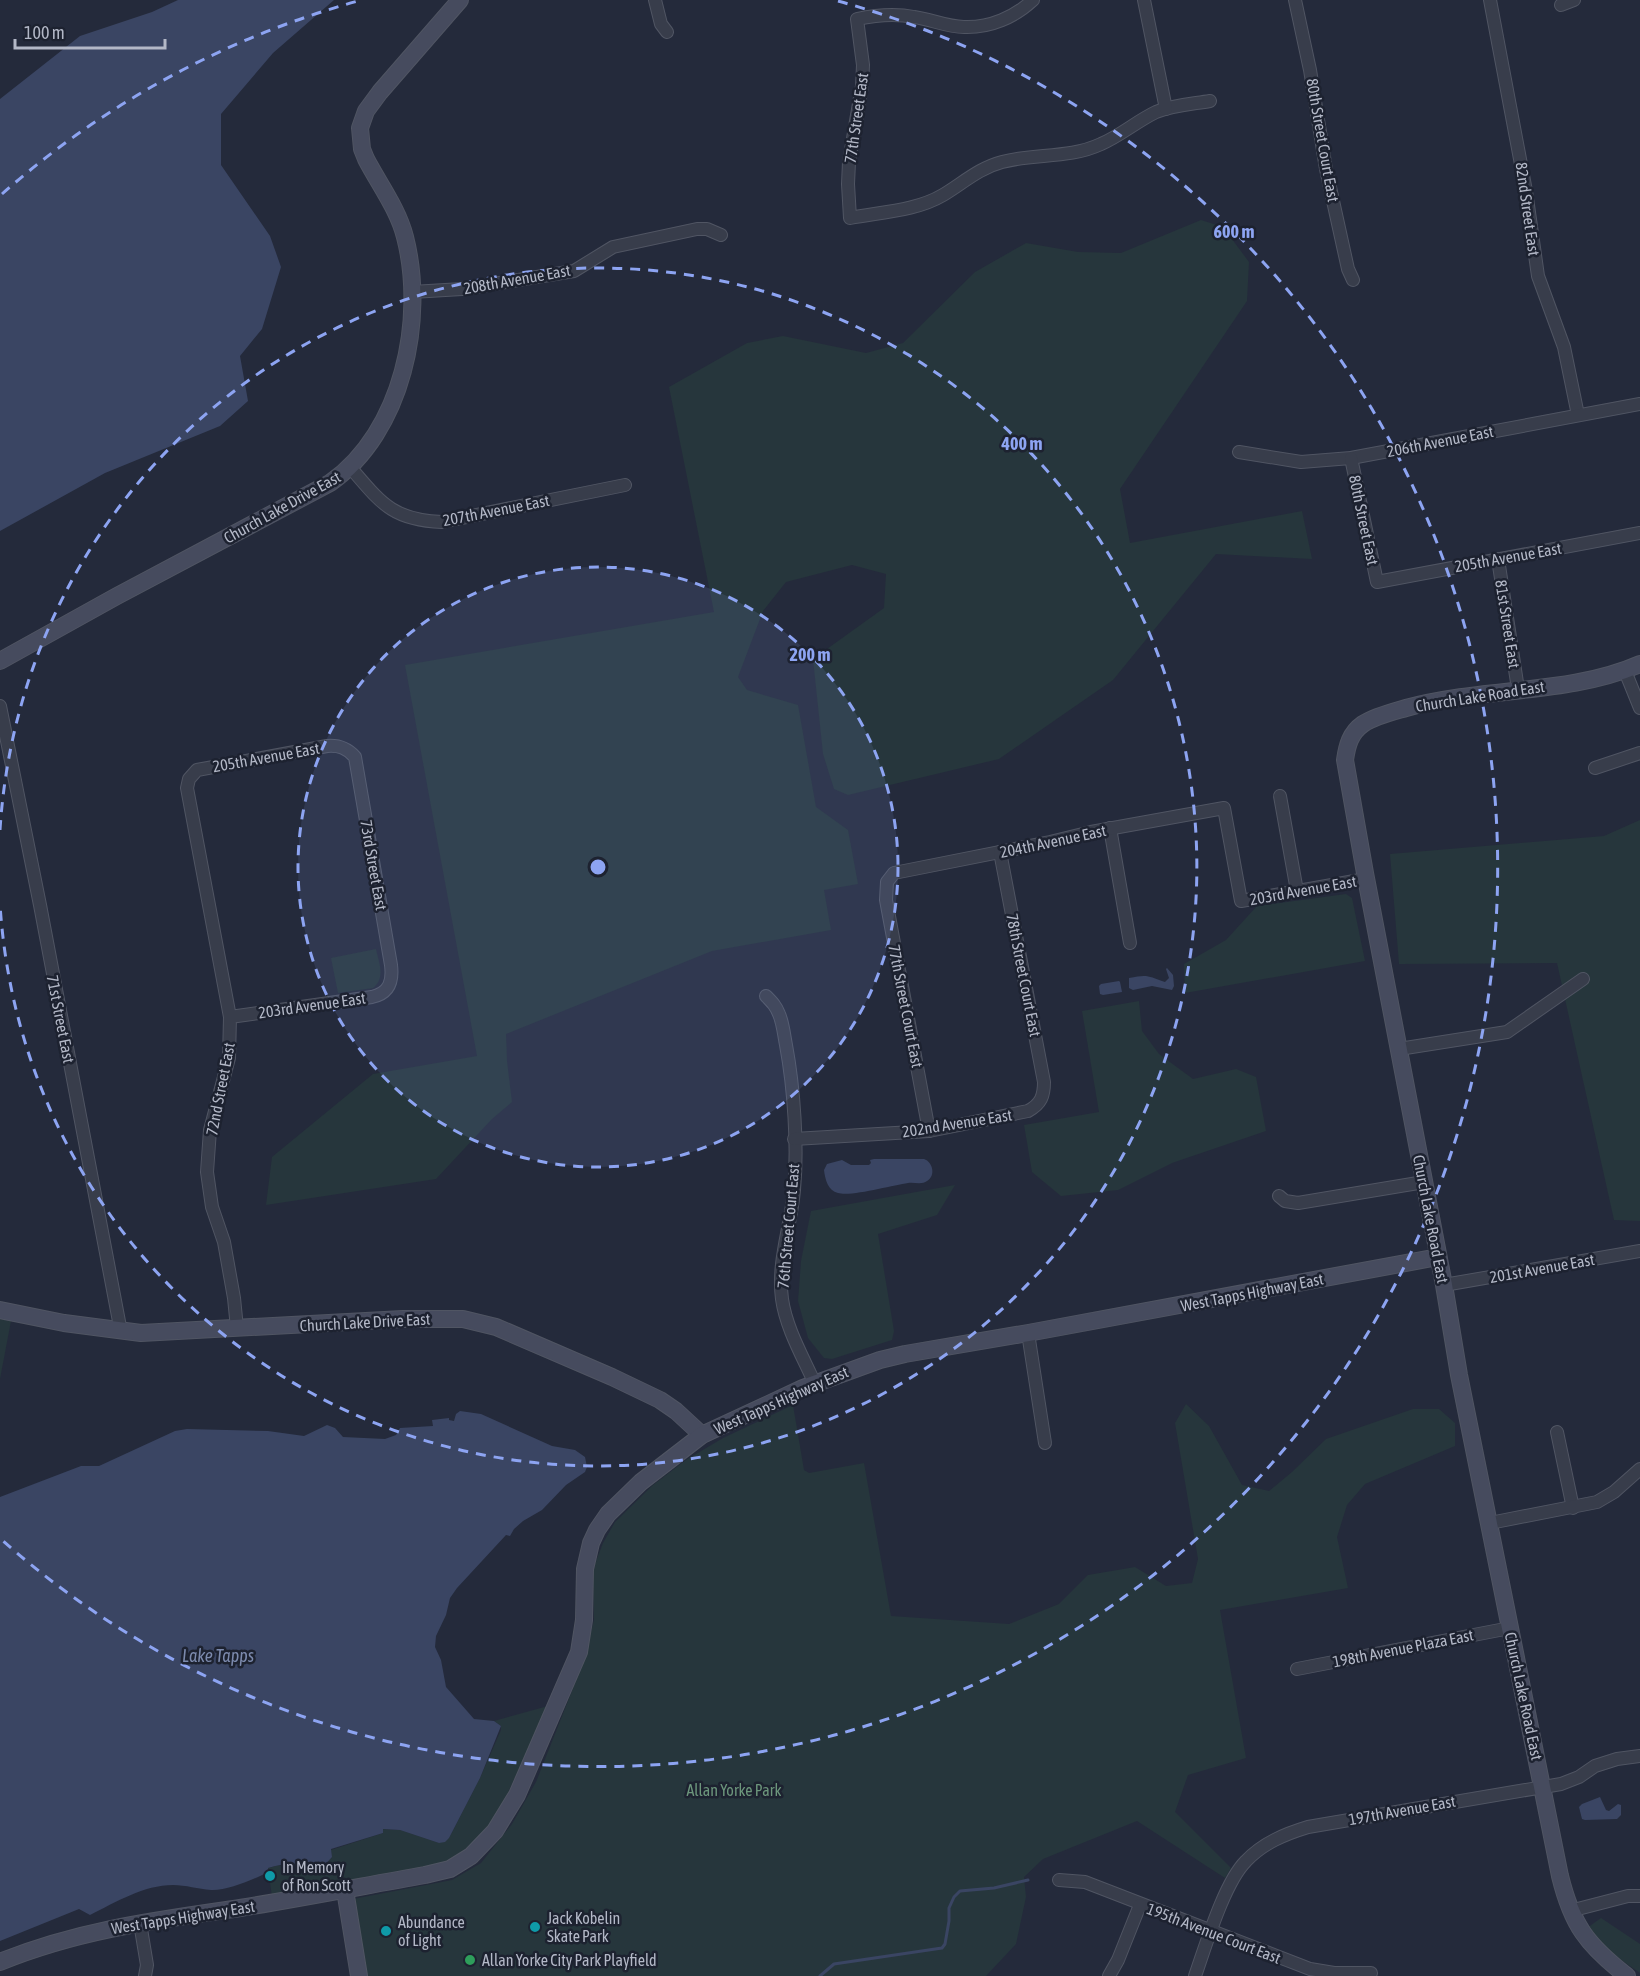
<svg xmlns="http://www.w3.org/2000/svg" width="1640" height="1976" viewBox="0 0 1640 1976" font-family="'Asap Condensed',sans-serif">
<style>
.green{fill:#26363c}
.water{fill:#3a4563}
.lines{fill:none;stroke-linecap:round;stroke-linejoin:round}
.stream{stroke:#3a4563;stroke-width:3}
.street-casing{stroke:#505563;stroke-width:14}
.secondary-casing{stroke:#505563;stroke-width:18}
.street{stroke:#383d4b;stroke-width:12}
.secondary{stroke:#464b5e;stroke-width:16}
.ring{fill:none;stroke:#8da4f2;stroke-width:3;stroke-dasharray:10 8}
.culture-dot{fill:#0f9aa8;stroke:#1d2230;stroke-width:2}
.leisure-dot{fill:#2e9e5b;stroke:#1d2230;stroke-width:2}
.labels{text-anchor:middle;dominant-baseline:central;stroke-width:5;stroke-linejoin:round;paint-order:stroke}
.street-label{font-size:16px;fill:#b3b8c7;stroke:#1d2230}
.park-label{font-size:16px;fill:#6c967c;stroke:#1d2230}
.poi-label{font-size:16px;fill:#b3b8c7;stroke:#1d2230;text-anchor:start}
.water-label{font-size:18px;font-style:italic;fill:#7c8aad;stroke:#1d2230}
.centre{fill:#8da4f2;stroke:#1d2230;stroke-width:3}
.ring-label{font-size:18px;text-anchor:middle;font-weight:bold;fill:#8da4f2;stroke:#1d2230;stroke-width:5;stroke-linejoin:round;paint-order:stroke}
</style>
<rect width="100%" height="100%" fill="#242a3b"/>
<!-- green -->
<g class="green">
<polygon points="1201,220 1223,227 1249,262 1247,301 1120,489 1130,543 1302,511 1312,559 1216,554 1113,680 999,759 848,795 834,789 823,754 813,659 884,608 886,574 852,565 786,582 763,611 738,677 747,690 798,705 816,807 848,830 858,884 824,890 831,930 712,951 506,1034 507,1061 512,1102 492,1119 436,1179 266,1205 272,1157 373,1074 477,1056 405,665 714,612 669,387 747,343 783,336 866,353 903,343 975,272 1026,243 1078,252 1121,253"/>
<polygon points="1640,820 1640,1221 1614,1220 1557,963 1399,964 1390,854 1604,836"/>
<polygon points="1346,894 1352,898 1365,961 1185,993 1184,964 1226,940 1257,906"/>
<path d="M376 949C379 963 386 978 373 988L338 993 331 958Z"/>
<polygon points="1139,1001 1142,1031 1159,1054 1193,1079 1236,1069 1256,1077 1266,1131 1172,1163 1118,1190 1061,1196 1032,1172 1024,1125 1099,1112 1082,1011"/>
<polygon points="955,1185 937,1215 878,1234 894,1331 892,1340 832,1359 824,1358 808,1338 798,1301 801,1261 811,1211"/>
<polygon points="0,1319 11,1321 0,1379"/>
<polygon points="1186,1404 1209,1426 1242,1485 1269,1491 1292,1472 1326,1439 1413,1409 1439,1409 1455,1423 1455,1446 1365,1484 1347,1505 1337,1537 1348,1588 1220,1610 1246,1758 1188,1775 1175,1812 1231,1868 1225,1878 1137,1821 1043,1859 1024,1877 1026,1897 1016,1944 986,1976 365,1976 353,1899 452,1880 481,1863 512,1824 536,1782 583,1663 594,1620 593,1576 595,1564 603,1543 615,1522 653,1485 686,1460 723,1438 793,1405 804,1470 809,1473 864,1463 891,1616 1009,1624 1059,1604 1088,1575 1135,1567 1166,1586 1192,1583 1198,1559 1175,1423"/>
<path d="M548 1706C538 1728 528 1750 517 1773 497 1818 483 1846 435 1866L272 1897 268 1868C278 1865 288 1864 298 1864 307 1864 314 1868 323 1867L332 1857 331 1850 383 1833 382 1829 400 1830 439 1843 449 1838 480 1778 501 1730V1726L494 1721Z"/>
<polygon points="1601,1918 1640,1944 1640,1973 1611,1953 1587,1928"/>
</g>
<!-- water -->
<g class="water">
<polygon points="178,0 334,0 273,53 221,114 221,165 270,236 281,267 262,329 240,356 248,401 220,426 105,473 0,531 0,99 80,36 152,12"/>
<path d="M1167 968 1173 975 1174 986 1172 990 1152 986 1133 990 1129 988V978C1148 974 1148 976 1165 982L1169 978 1166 969Z"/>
<polygon points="1119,981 1120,982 1122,992 1103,995 1100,994 1099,986 1101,984"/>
<path d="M874 1159H924C933 1162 936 1176 927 1181 922 1185 914 1182 908 1183 893 1185 851 1197 838 1193 828 1191 825 1179 824 1170L827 1164 842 1160 851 1165H869L871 1163 870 1160Z"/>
<path d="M460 1411 481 1414 552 1446 575 1450 585 1457 587 1467 585 1472 566 1485 542 1510 523 1521 514 1529 510 1536 506 1535 457 1588 450 1598 446 1615 436 1636 435 1647 441 1660 446 1687 474 1719 494 1721 501 1726 480 1778 449 1838 445 1842 439 1843 400 1830 383 1829V1833L331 1849 332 1857 323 1867C314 1868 307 1864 298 1864 288 1863 278 1865 268 1868V1872C255 1879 226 1891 211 1890 198 1889 186 1885 173 1885 144 1885 116 1902 90 1915L79 1909 0 1941V1497L81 1466H99L175 1431 187 1429 268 1431 304 1436 327 1425 335 1428 343 1437 385 1439 396 1435 400 1428 433 1426 432 1420 449 1418V1420L454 1421 456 1414Z"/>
<polygon points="1600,1797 1606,1810 1609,1811 1618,1804 1621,1805 1621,1815 1617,1819 1585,1820 1582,1819 1579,1807 1582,1804"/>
</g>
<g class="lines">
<!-- stream -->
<polyline class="stream" points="820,1976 834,1964 942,1948 945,1944 949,1921 949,1908 954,1897 960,1891 994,1888 1028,1880"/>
<defs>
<g id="street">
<polyline points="655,0 661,24 667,32"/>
<path d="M1033 0C1015 17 990 28 964 27 947 27 930 19 914 17 894 13 876 15 857 19L863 65 862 86 849 162 848 184 850 218C881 212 916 211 943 195 963 183 979 168 1002 162 1035 153 1069 159 1101 144 1120 136 1137 121 1156 112 1173 105 1192 104 1210 101"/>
<polyline points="1144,0 1166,109"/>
<polyline points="1295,0 1310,70 1326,169 1348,269 1353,280"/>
<polyline points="1490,0 1526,191 1538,276 1564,347 1578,415"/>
<polyline points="1561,5 1574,0"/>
<polyline points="412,292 462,289 574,271 613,247 697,229 707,229 721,235"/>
<polyline points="1239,452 1301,462 1351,458 1640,404"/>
<polyline points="1351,458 1377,582 1640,533"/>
<path d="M350 467C381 503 392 520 442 522L625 485"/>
<polyline points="1498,559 1518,689"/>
<polyline points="1625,671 1640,708"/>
<polyline points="0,706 40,905 121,1332"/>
<polyline points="1595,768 1640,753"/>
<polyline points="1280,796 1297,891"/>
<polyline points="1110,828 1130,943"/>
<path d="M766 996C772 1002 776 1006 779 1014 783 1023 784 1035 786 1045 794 1088 798 1147 794 1190 791 1226 777 1262 782 1299 786 1328 803 1357 815 1384"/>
<path d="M230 1017 372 997C390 993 393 981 391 965L355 757C347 748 339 745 327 746L197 770 189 779 187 788 230 1017 229 1058 210 1130 207 1172 212 1207 224 1242 234 1298 237 1328"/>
<polyline points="1399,1049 1507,1032 1583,979"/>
<polyline points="929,1131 886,900 887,882 894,873 1050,842 1091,832 1224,808 1241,901 1366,879"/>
<path d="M794 1139 929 1131 1028 1111C1041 1104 1044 1096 1044 1082L1000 852"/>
<polyline points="1279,1196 1285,1201 1298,1203 1424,1182"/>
<polyline points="1444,1285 1640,1251"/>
<polyline points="1028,1333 1045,1443"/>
<polyline points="1557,1432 1573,1508"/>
<polyline points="1490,1523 1597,1502 1614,1492 1640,1469"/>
<polyline points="1297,1669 1510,1628"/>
<polyline points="1059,1880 1085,1882 1310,1969 1334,1973 1371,1973"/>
<polyline points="1570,1911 1628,1896 1640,1896"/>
<polyline points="140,1923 147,1965 145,1976"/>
<polyline points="1109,1976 1118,1960 1140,1905"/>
<path d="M1195 1976C1206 1945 1224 1883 1246 1861 1263 1843 1285 1834 1308 1827L1561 1784 1579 1777 1595 1766 1617 1759 1640 1756"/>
</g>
<g id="secondary">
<path d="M0 661 117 596 330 483C403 432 426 319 405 237 398 209 379 184 366 159L362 149 360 128 366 111 380 92 460 0"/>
<polyline points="0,1310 64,1323 141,1333 403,1319 463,1319 496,1327 612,1377 660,1400 676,1411 702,1435"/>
<polyline points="345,1890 359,1976"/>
<path d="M0 1962C78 1930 157 1920 240 1908 302 1898 363 1886 425 1875L450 1869 471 1856 495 1831 517 1795 579 1652 584 1620 585 1569 591 1543 597 1530 608 1514 641 1482 702 1435 803 1388 880 1360 905 1354 1028 1333 1438 1257"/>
<path d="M1627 1976C1587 1945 1572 1925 1560 1876L1459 1375 1444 1285 1365 873 1345 760C1347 746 1350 733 1363 724 1375 716 1392 712 1406 708 1481 687 1570 695 1640 664"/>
</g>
</defs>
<!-- street casing -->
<use href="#street" class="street-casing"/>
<!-- secondary casing -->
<use href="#secondary" class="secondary-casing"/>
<!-- street -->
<use href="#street" class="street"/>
<!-- secondary -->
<use href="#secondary" class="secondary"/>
</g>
<!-- distance rings -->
<circle cx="598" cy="867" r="300" fill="#8da4f2" fill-opacity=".12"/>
<g class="ring">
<circle cx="598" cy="867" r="300"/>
<path d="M0 830A599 599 0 1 1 0 904"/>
<path d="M2 194A899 899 0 0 1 358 1M838 1A899 899 0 1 1 2 1540"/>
</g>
<!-- markers -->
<g class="culture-dot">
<circle cx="270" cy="1876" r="6"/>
<circle cx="535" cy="1927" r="6"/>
<circle cx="386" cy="1931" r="6"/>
</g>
<circle class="leisure-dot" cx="470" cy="1960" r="6"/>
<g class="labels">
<!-- street labels -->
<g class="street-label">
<text transform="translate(856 118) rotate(-82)">77th Street East</text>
<text transform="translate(1323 140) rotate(80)">80th Street Court East</text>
<text transform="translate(1528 209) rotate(82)">82nd Street East</text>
<text transform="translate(517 279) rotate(-10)">208th Avenue East</text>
<text transform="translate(1440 441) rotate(-11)">206th Avenue East</text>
<text transform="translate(282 507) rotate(-29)">Church Lake Drive East</text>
<text transform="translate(496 510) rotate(-11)">207th Avenue East</text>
<text transform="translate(1364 520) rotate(78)">80th Street East</text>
<text transform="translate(1508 557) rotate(-10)">205th Avenue East</text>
<text transform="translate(1508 624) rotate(81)">81st Street East</text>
<text transform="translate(1480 696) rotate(-9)">Church Lake Road East</text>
<text transform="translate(266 757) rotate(-10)">205th Avenue East</text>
<text transform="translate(1053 841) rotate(-12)">204th Avenue East</text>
<text transform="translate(374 865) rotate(80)">73rd Street East</text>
<text transform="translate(1303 890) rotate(-10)">203rd Avenue East</text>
<text transform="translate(1024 975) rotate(79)">78th Street Court East</text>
<text transform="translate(312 1005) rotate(-8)">203rd Avenue East</text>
<text transform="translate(906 1006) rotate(79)">77th Street Court East</text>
<text transform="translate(61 1019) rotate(79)">71st Street East</text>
<text transform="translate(220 1089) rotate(-79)">72nd Street East</text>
<text transform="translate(957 1123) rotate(-9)">202nd Avenue East</text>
<text transform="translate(1431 1219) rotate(79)">Church Lake Road East</text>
<text transform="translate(788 1226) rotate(-85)">76th Street Court East</text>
<text transform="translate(1542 1268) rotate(-10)">201st Avenue East</text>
<text transform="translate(1252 1292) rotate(-11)">West Tapps Highway East</text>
<text transform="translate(365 1322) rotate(-3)">Church Lake Drive East</text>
<text transform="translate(781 1400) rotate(-24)">West Tapps Highway East</text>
<text transform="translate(1403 1648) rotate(-11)">198th Avenue Plaza East</text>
<text transform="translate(1524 1696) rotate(78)">Church Lake Road East</text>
<text transform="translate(1402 1810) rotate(-10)">197th Avenue East</text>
<text transform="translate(183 1917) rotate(-9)">West Tapps Highway East</text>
<text transform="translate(1214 1933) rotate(21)">195th Avenue Court East</text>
</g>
<!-- park labels -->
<g class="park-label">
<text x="734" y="1790">Allan Yorke Park</text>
</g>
<!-- poi labels -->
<g class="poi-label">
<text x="282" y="1867">In Memory<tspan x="282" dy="18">of Ron Scott</tspan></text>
<text x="547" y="1918">Jack Kobelin<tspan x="547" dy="18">Skate Park</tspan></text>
<text x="398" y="1922">Abundance<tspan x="398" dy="18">of Light</tspan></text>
<text x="482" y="1960">Allan Yorke City Park Playfield</text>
</g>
<!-- water labels -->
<g class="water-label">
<text x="218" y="1655">Lake Tapps</text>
</g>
</g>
<circle cx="598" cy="867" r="9" class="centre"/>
<g class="ring-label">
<text x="1234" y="238">600 m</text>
<text x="1022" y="450">400 m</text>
<text x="810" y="661">200 m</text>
</g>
<!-- scale -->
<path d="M15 39v9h150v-9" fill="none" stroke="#b3b8c7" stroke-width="3"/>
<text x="24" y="39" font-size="18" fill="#b3b8c7" stroke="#1d2230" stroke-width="4.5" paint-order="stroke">100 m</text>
</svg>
